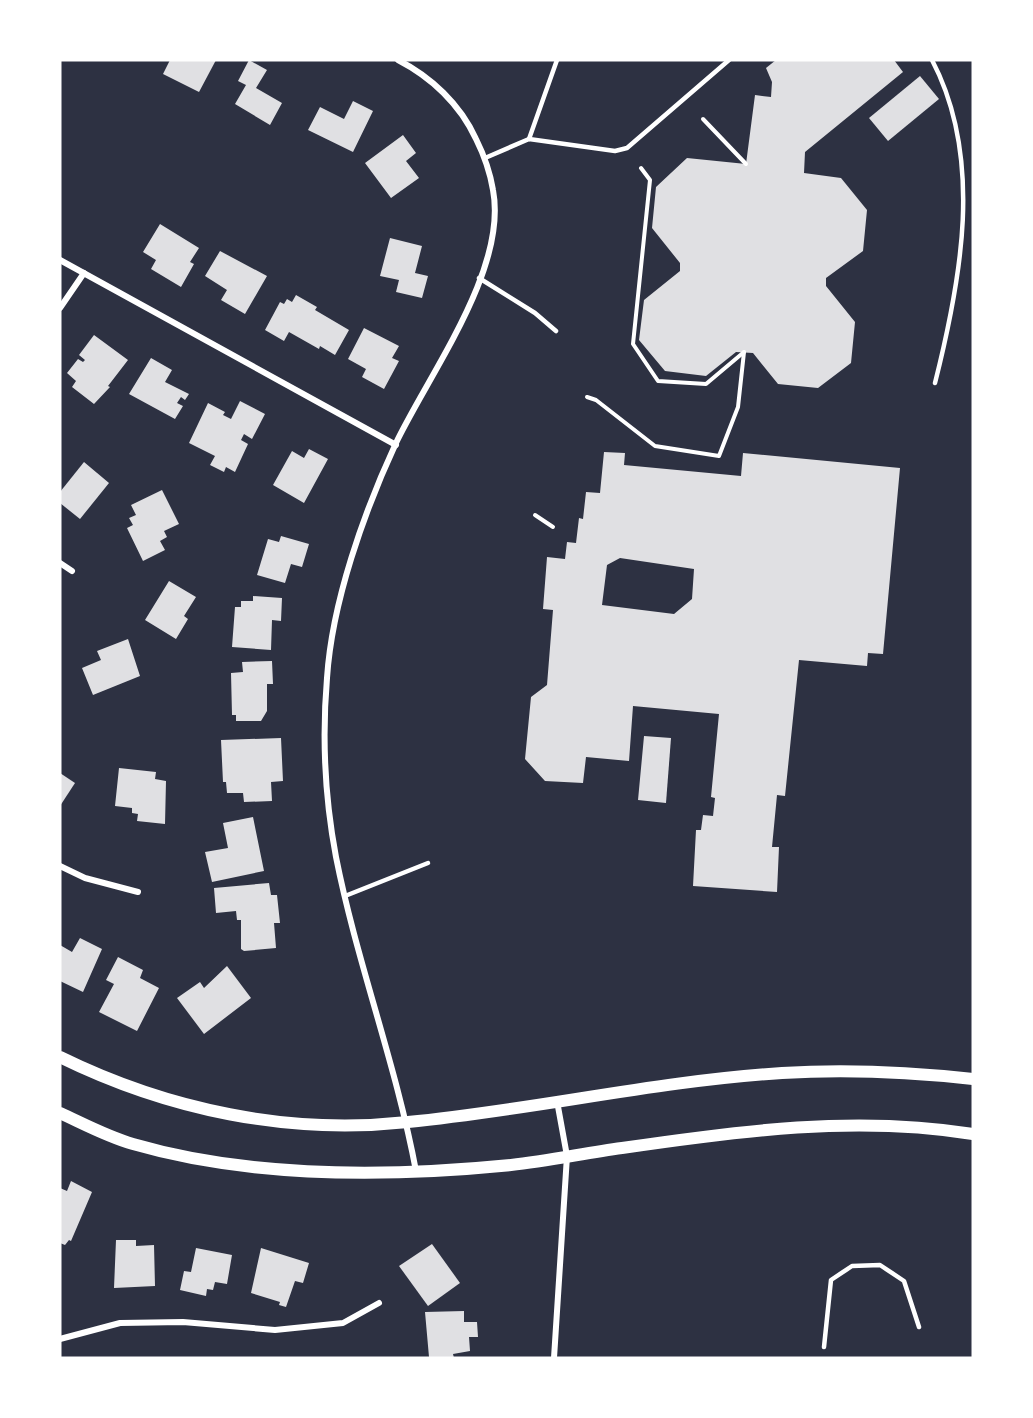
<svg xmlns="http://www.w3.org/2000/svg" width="1033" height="1418" viewBox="0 0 1033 1418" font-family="Ubuntu,sans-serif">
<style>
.building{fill:#e0e0e3;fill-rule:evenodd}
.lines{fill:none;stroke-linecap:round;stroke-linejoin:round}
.path{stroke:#fff;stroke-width:4}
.service{stroke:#fff;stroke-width:4.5}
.minor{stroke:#fff;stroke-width:6}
.secondary{stroke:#fff;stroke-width:12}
</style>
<rect width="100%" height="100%" fill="#2d3142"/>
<!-- building -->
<g class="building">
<polygon points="170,60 216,60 199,92 163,74"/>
<polygon points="249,60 267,70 256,88 282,103 270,125 235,104 246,85 238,81"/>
<polygon points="776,60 894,60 903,72 805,152 804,173 841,178 867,210 863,251 826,278 826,286 855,322 851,363 818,388 778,384 753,353 736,352 706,376 665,371 639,340 644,300 680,271 680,263 652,228 656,187 687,158 746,164 755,95 771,97 772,82 766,68"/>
<polygon points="920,76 939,99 888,141 869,118"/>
<polygon points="353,101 373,111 353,152 308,130 320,107 344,119"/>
<polygon points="403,135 416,153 406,161 419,178 391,198 365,163"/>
<polygon points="160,224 199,248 190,262 194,264 181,287 151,269 156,260 143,252"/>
<polygon points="390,238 422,246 415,273 428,276 422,298 396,292 399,280 380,276"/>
<polygon points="220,251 267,276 245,314 221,300 227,290 205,276"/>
<polygon points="296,295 317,307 315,310 349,330 335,355 320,346 319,349 289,332 284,341 265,330 280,302 284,304 287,299 292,302"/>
<polygon points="364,328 399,346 392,358 399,361 384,389 362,377 366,369 348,359"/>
<polygon points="94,335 128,360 108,386 110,387 94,404 72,387 76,381 67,373 78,359 83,362 85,360 79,355"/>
<polygon points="151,358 172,370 165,382 189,394 185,400 181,397 177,403 183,406 175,419 129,394"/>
<polygon points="240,401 265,414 252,439 244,434 241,440 248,444 235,472 226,467 224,472 210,465 215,456 189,443 208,403 225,412 223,415 231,419"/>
<polygon points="309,449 328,459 304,503 273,485 292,451 304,458"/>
<path d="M604 452 625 453 624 465 741 476 743 453 900 468 883 654 868 653 867 666 799 660 785 796 777 795 772 847H779L777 892 693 886 696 830H701L703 815 713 816 715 798 711 797 719 714 633 706 629 761 586 757 583 783 545 781 525 759 531 697 547 685 553 610 543 609 547 557 565 559 567 542 576 543 579 518 583 519 586 492 600 493ZM620 558 694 569 692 599 674 614 602 605 607 565Z"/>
<polygon points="84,462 109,483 80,519 60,503 60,492"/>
<polygon points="162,490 179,524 164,531 167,537 160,541 165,550 143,561 127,528 133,525 129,518 136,515 131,505"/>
<polygon points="281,536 309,544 302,567 291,564 285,583 257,575 268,539 279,542"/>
<polygon points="169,581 196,597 184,616 188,619 176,639 145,620"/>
<polygon points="253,596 282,598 281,621 272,620 271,650 232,647 235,607 241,607 241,601 253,601"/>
<polygon points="128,639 140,676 93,695 82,668 101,660 97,651"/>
<polygon points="272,661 273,684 267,684 267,711 261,721 236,721 236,715 232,715 231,673 243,672 242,662"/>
<polygon points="644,736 671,738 666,803 638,800"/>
<polygon points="281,738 283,781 271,782 272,801 244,802 243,793 227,793 226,782 223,782 221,740"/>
<polygon points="119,768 156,772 155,779 166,781 165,824 137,821 138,814 132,813 132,808 115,806"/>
<polygon points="60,773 75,783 60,806"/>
<polygon points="253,817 264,871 212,882 205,852 228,848 223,823"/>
<polygon points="269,883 271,895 277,895 280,923 274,923 276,948 244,951 241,949 241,920 237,920 236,911 216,913 214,888"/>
<polygon points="80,938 102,949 83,992 60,981 60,945 72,952"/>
<polygon points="118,957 143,970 140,978 159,988 137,1031 99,1012 114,984 106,980"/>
<polygon points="227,966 251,998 204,1034 177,998 200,982 204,988"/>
<polygon points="71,1181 92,1192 71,1241 69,1240 65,1245 60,1243 60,1188 67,1191"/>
<polygon points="116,1240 136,1240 136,1246 154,1245 155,1286 114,1288"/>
<polygon points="432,1244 460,1283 428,1306 399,1266"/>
<polygon points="196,1248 232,1255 227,1284 215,1282 213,1290 207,1289 206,1296 180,1290 184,1271 191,1272"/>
<polygon points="261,1248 309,1263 303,1283 295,1281 286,1307 279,1305 280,1302 251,1293"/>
<polygon points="464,1311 464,1322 477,1322 478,1337 469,1337 470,1351 453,1354 454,1358 429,1357 425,1312"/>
</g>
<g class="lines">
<!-- path -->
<g class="path">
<polyline points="703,119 746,164"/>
<polyline points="641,168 650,180 633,344 658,381 706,384 744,352"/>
<polyline points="587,397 596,400 655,446 719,456 738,407 744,352"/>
<polyline points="535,515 553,527"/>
</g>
<!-- service -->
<g class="service">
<path d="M932 60C984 159 961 280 935 383"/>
<polyline points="529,139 557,60"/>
<polyline points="485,158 529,139 615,151 627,148 729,60"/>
<polyline points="479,278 535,313 556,331"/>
<polyline points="345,896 428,863"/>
<polyline points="824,1347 831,1280 852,1266 880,1265 904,1281 919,1327"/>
</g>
<!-- minor -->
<g class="minor">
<path d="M398 60C431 77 460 104 476 139 484 155 490 172 493 190 508 269 429 374 396 443 364 512 332 602 327 678 322 737 325 799 336 857 357 963 396 1064 416 1171"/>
<polyline points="60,260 396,445"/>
<polyline points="60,308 84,273"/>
<polyline points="60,563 72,571"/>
<polyline points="60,866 85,878 138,892"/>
<polyline points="60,1339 120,1323 183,1322 275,1330 343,1323 379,1303"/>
<polyline points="554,1358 567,1156 557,1101"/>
</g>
<!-- secondary -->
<g class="secondary">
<path d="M60 1057C168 1110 288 1135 408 1122 533 1110 656 1081 782 1073 846 1069 910 1072 973 1079"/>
<path d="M60 1113C84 1124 108 1137 133 1144 250 1178 390 1177 511 1165 548 1161 585 1153 622 1148 738 1131 856 1115 973 1134"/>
</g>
</g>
<!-- border -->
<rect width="1033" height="1418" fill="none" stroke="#ffffff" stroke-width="123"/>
</svg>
